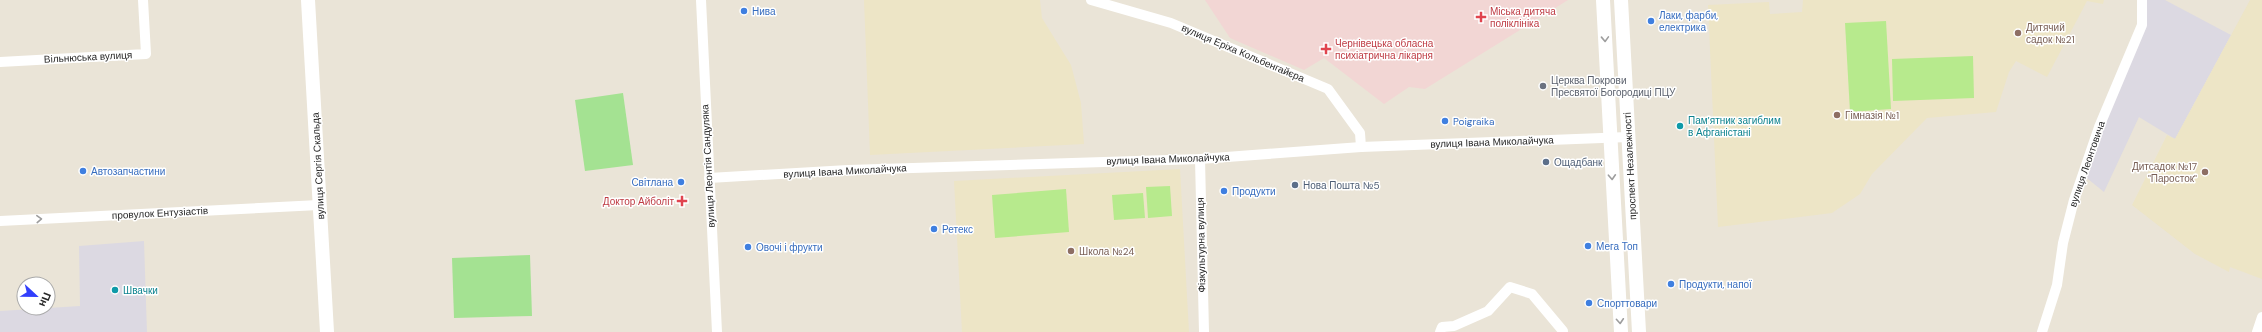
<svg xmlns="http://www.w3.org/2000/svg" width="2262" height="332" viewBox="0 0 2262 332" font-family="'DM Sans',sans-serif">
<style>
.industrial{fill:#dcd9e2}
.education{fill:#ede5c6}
.medical{fill:#f2d6d4}
.green{fill:#a4e292}
.pitch{fill:#b7ea8d}
.lines{fill:none;stroke-linecap:round;stroke-linejoin:round}
.street{stroke:#fff;stroke-width:10}
.secondary{stroke:#fff;stroke-width:14}
.oneway{stroke:#9e9e9e}
.shop-dot{fill:#3f7fe0;stroke:#fff;stroke-width:1.5}
.health-dot{fill:#e0444e;stroke:#fff;stroke-width:1.5}
.education-dot{fill:#8d6e63;stroke:#fff;stroke-width:1.5}
.worship-dot{fill:#6b7280;stroke:#fff;stroke-width:1.5}
.culture-dot{fill:#0f9aa8;stroke:#fff;stroke-width:1.5}
.service-dot{fill:#5c6f8a;stroke:#fff;stroke-width:1.5}
.labels{text-anchor:middle;dominant-baseline:central;stroke-width:3;stroke-linejoin:round;paint-order:stroke}
.shop-label{font-size:10px;fill:#366cbe;stroke:#fff;text-anchor:start}
.health-label{font-size:10px;fill:#be3a42;stroke:#fff;text-anchor:start}
.education-label{font-size:10px;fill:#785e54;stroke:#fff;text-anchor:start}
.street-label{font-size:10px;fill:#272727;stroke:#fff}
.worship-label{font-size:10px;fill:#5b616d;stroke:#fff;text-anchor:start}
.culture-label{font-size:10px;fill:#0d838f;stroke:#fff;text-anchor:start}
.service-label{font-size:10px;fill:#4e5e75;stroke:#fff;text-anchor:start}
</style>
<rect width="100%" height="100%" fill="#eae4d7"/>
<!-- industrial -->
<g class="industrial">
<polygon points="2145,0 2165,0 2231,35 2175,139 2139,117 2104,192 2083,175 2120,81"/>
<polygon points="144,241 147,332 0,332 0,311 80,306 79,246"/>
</g>
<!-- education -->
<g class="education">
<polygon points="864,0 1040,0 1042,18 1071,65 1081,103 1084,144 870,155"/>
<polygon points="1803,0 2104,0 2103,4 2087,1 2047,77 2016,61 2009,72 1996,112 1927,118 1872,174 1860,194 1832,213 1718,227 1708,5 1769,2 1770,14 1802,12"/>
<polygon points="2250,0 2262,0 2262,279 2230,267 2229,272 2195,254 2132,205 2167,135 2175,139"/>
<polygon points="1180,169 1189,332 962,332 954,181"/>
</g>
<!-- medical -->
<polygon class="medical" points="1205,0 1568,0 1425,89 1409,87 1384,104 1324,58 1304,70 1230,38"/>
<!-- green -->
<g class="green">
<polygon points="623,93 633,165 585,171 575,100"/>
<polygon points="530,255 532,316 454,318 452,258"/>
</g>
<!-- pitch -->
<g class="pitch">
<polygon points="1886,21 1891,109 1850,112 1845,23"/>
<polygon points="1973,56 1974,98 1893,101 1892,59"/>
<polygon points="1170,186 1172,216 1148,218 1146,187"/>
<polygon points="1066,189 1069,232 995,238 992,195"/>
<polygon points="1143,193 1145,218 1114,220 1112,195"/>
</g>
<g class="lines">
<!-- street -->
<g class="street">
<polyline points="701,0 717,332"/>
<polyline points="1091,0 1171,23 1328,89 1360,133 1361,147"/>
<polyline points="0,62 146,54 143,0"/>
<polyline points="1200,159 1204,332"/>
<polyline points="709,178 848,170 1200,159 1361,147 1628,137"/>
<polyline points="0,221 319,205"/>
<polyline points="1440,332 1442,327 1454,326 1488,311 1510,287 1532,294 1563,331"/>
<polyline points="2042,332 2057,285 2063,243 2074,200 2099,127 2142,25 2142,0"/>
<polyline points="2257,332 2262,317"/>
</g>
<!-- secondary -->
<g class="secondary">
<polyline points="308,0 327,332"/>
<polyline points="1603,0 1621,332"/>
<polyline points="1621,0 1639,332"/>
</g>
</g>
<!-- one-way arrows -->
<defs><path id="oneway-chevron" d="M-2-3.5L2.5 0L-2 3.5" fill="none" stroke-width="1.6" stroke-linecap="round" stroke-linejoin="round"/></defs>
<g class="oneway">
<use href="#oneway-chevron" transform="translate(1605 39) rotate(88)"/>
<use href="#oneway-chevron" transform="translate(1612 177) rotate(87)"/>
<use href="#oneway-chevron" transform="translate(39 219) rotate(-3)"/>
<use href="#oneway-chevron" transform="translate(1620 321) rotate(86)"/>
</g>
<!-- markers -->
<g class="shop-dot">
<circle cx="744" cy="11" r="4"/>
<circle cx="1651" cy="21" r="4"/>
<circle cx="1445" cy="121" r="4"/>
<circle cx="83" cy="171" r="4"/>
<circle cx="681" cy="182" r="4"/>
<circle cx="1224" cy="191" r="4"/>
<circle cx="934" cy="229" r="4"/>
<circle cx="1588" cy="246" r="4"/>
<circle cx="748" cy="247" r="4"/>
<circle cx="1671" cy="284" r="4"/>
<circle cx="1589" cy="303" r="4"/>
</g>
<g class="health-dot">
<path d="M1479 11h4v4h4v4h-4v4h-4v-4h-4v-4h4z"/>
<path d="M1324 43h4v4h4v4h-4v4h-4v-4h-4v-4h4z"/>
<path d="M680 195h4v4h4v4h-4v4h-4v-4h-4v-4h4z"/>
</g>
<g class="education-dot">
<circle cx="2018" cy="33" r="4"/>
<circle cx="1837" cy="115" r="4"/>
<circle cx="2205" cy="172" r="4"/>
<circle cx="1071" cy="251" r="4"/>
</g>
<circle class="worship-dot" cx="1543" cy="86" r="4"/>
<g class="culture-dot">
<circle cx="1680" cy="126" r="4"/>
<circle cx="115" cy="290" r="4"/>
</g>
<g class="service-dot">
<circle cx="1546" cy="162" r="4"/>
<circle cx="1295" cy="185" r="4"/>
</g>
<g class="labels">
<!-- shop labels -->
<g class="shop-label">
<text x="752" y="11">Нива</text>
<text x="1659" y="15">Лаки, фарби,<tspan x="1659" dy="12">електрика</tspan></text>
<text x="1453" y="121">Poigraika</text>
<text x="91" y="171">Автозапчастини</text>
<text x="673" y="182" text-anchor="end">Світлана</text>
<text x="1232" y="191">Продукти</text>
<text x="942" y="229">Ретекс</text>
<text x="1596" y="246">Мега Топ</text>
<text x="756" y="247">Овочі і фрукти</text>
<text x="1679" y="284">Продукти, напої</text>
<text x="1597" y="303">Спорттовари</text>
</g>
<!-- health labels -->
<g class="health-label">
<text x="1490" y="11">Міська дитяча<tspan x="1490" dy="12">поліклініка</tspan></text>
<text x="1335" y="43">Чернівецька обласна<tspan x="1335" dy="12">психіатрична лікарня</tspan></text>
<text x="674" y="201" text-anchor="end">Доктор Айболіт</text>
</g>
<!-- education labels -->
<g class="education-label">
<text x="2026" y="27">Дитячий<tspan x="2026" dy="12">садок №21</tspan></text>
<text x="1845" y="115">Гімназія №1</text>
<text x="2197" y="166" text-anchor="end">Дитсадок №17<tspan x="2197" dy="12">"Паросток"</tspan></text>
<text x="1079" y="251">Школа №24</text>
</g>
<!-- street labels -->
<g class="street-label">
<text transform="translate(1243 53) rotate(23)">вулиця Еріха Кольбенгайєра</text>
<text transform="translate(88 57) rotate(-3)">Вільнюська вулиця</text>
<text transform="translate(1492 142) rotate(-2)">вулиця Івана Миколайчука</text>
<text transform="translate(1168 159) rotate(-2)">вулиця Івана Миколайчука</text>
<text transform="translate(2087 164) rotate(-71)">вулиця Леонтовича</text>
<text transform="translate(318 166) rotate(-93)">вулиця Сергія Скальда</text>
<text transform="translate(708 166) rotate(-93)">вулиця Леонтія Сандуляка</text>
<text transform="translate(1630 166) rotate(-93)">проспект Незалежності</text>
<text transform="translate(845 171) rotate(-3)">вулиця Івана Миколайчука</text>
<text transform="translate(160 213) rotate(-3)">провулок Ентузіастів</text>
<text transform="translate(1201 245) rotate(-91)">Фізкультурна вулиця</text>
</g>
<!-- worship labels -->
<g class="worship-label">
<text x="1551" y="80">Церква Покрови<tspan x="1551" dy="12">Пресвятої Богородиці ПЦУ</tspan></text>
</g>
<!-- culture labels -->
<g class="culture-label">
<text x="1688" y="120">Пам’ятник загиблим<tspan x="1688" dy="12">в Афганістані</tspan></text>
<text x="123" y="290">Швачки</text>
</g>
<!-- service labels -->
<g class="service-label">
<text x="1554" y="162">Ощадбанк</text>
<text x="1303" y="185">Нова Пошта №5</text>
</g>
</g>
<!-- north arrow -->
<g transform="translate(36 296) rotate(112)"><circle r="19" fill="#ffffff" stroke="#a9a9a9"/>
<path d="M0-3L7 15L0 10L-7 15Z" fill="#323ffc"/>
<text y="-6" font-size="11" font-weight="bold" text-anchor="middle" fill="#272727">Пн</text>
</g>
</svg>
